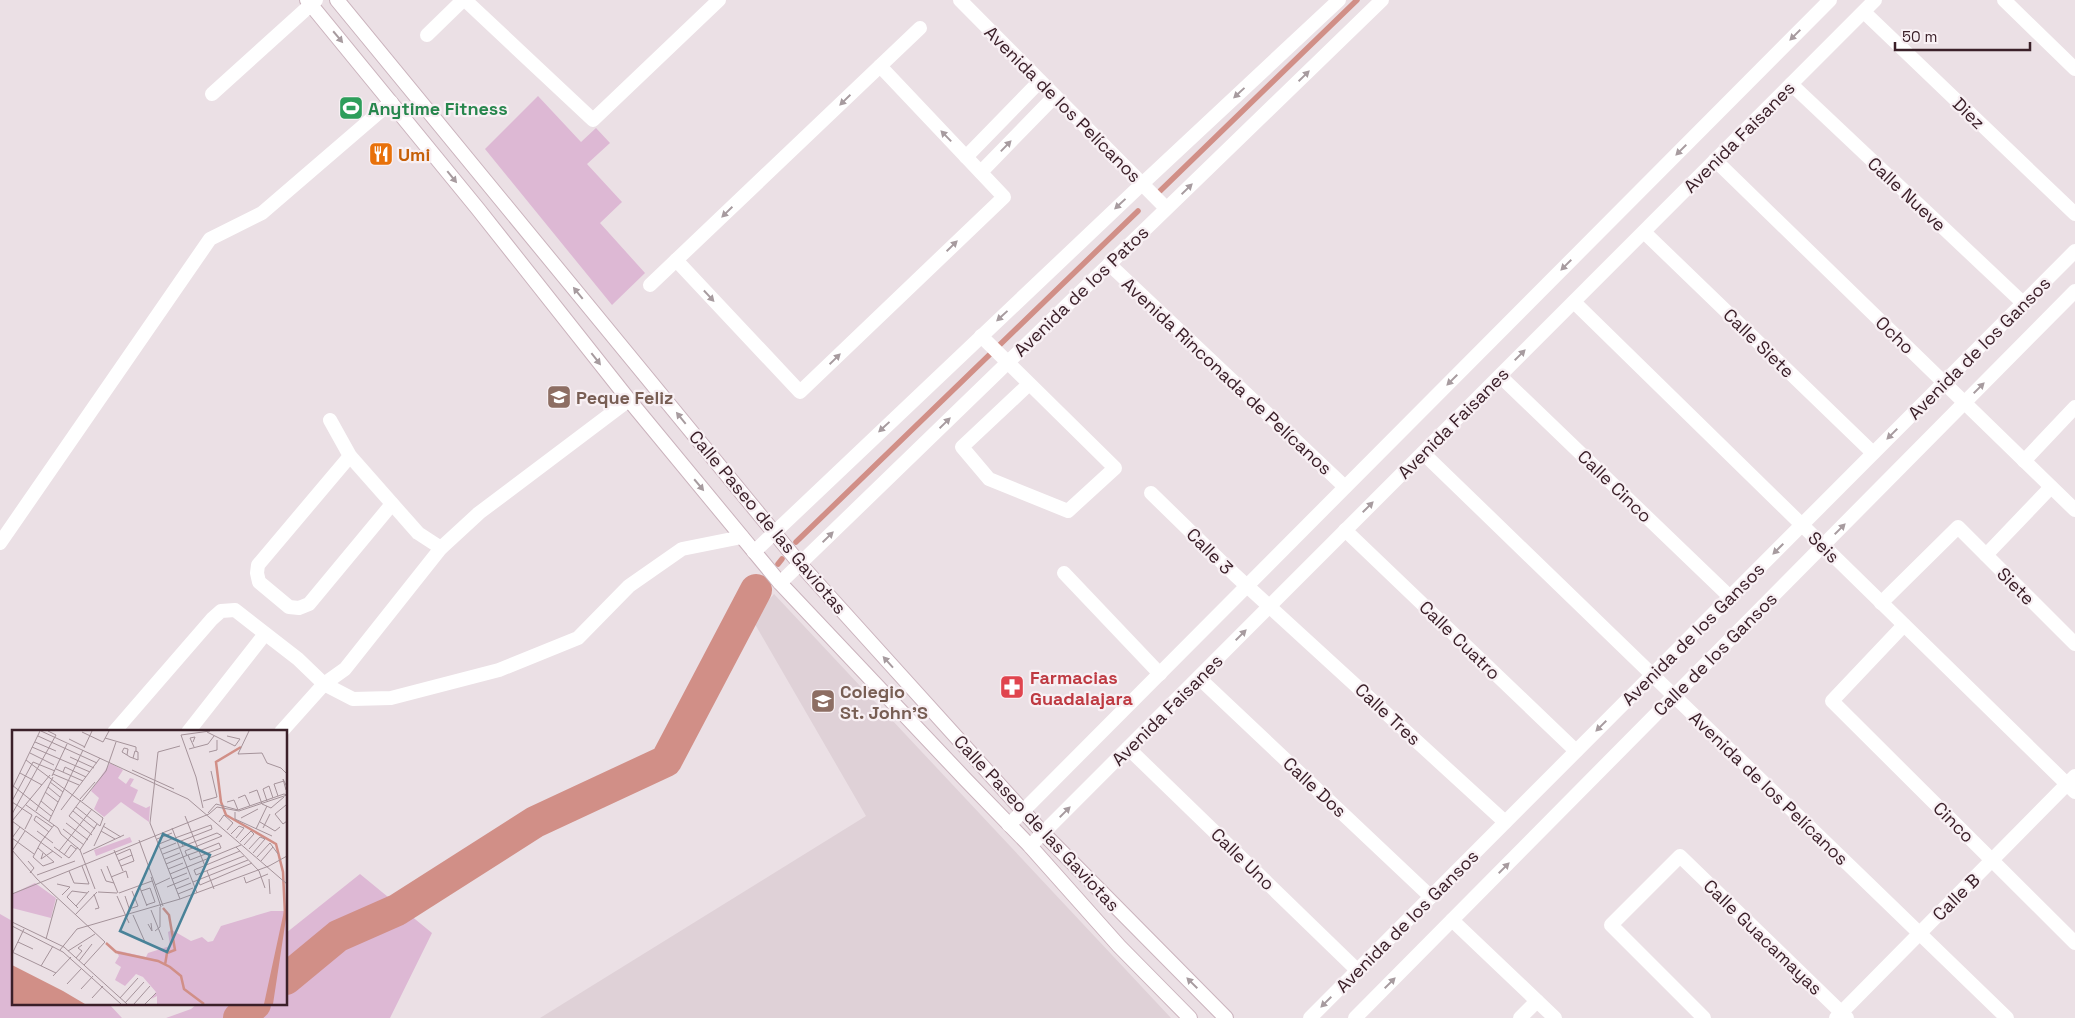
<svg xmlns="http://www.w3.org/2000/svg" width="2075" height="1018" viewBox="0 0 2075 1018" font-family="'Space Grotesk',sans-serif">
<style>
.built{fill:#dfd1d7}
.green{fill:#ddb8d4}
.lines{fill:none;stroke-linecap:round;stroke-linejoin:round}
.stream{stroke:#d18f87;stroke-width:5.5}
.river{stroke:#d18f87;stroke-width:32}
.secondary-casing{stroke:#cbb3bd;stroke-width:16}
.minor{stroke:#fff;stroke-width:14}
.tertiary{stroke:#fff;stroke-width:14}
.secondary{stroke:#fff;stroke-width:14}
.oneway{fill:#a79b9f}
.labels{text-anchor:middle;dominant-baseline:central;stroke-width:4.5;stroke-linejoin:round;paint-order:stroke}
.street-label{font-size:18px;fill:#3b2029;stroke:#f8f0f4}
.leisure-label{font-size:18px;font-weight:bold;fill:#27864d;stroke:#f8f0f4;text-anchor:start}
.food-label{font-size:18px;font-weight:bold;fill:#c56008;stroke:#f8f0f4;text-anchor:start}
.education-label{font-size:18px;font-weight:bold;fill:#785e54;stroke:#f8f0f4;text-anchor:start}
.health-label{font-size:18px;font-weight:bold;fill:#be3a42;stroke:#f8f0f4;text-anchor:start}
.inset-river{fill:none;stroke:#d18f87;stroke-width:2.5}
.inset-road{fill:none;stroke:#a5939a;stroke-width:1}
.view{fill:#498298;fill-opacity:0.15;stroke:#498298;stroke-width:2.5}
.inset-edge{fill:none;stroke:#3b2029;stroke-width:2.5}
</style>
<rect width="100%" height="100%" fill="#ebe0e5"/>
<!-- built -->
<polygon class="built" points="774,594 1171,1018 540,1018 866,816 752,619"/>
<!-- green -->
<g class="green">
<polygon points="538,96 581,142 596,128 610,143 587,164 622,202 600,223 645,273 612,305 485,149"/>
<polygon points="360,874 432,933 390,1018 166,1018 191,1009 197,1004 286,1004 286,933"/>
<polygon points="0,914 14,922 14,1004 109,1004 122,1018 0,1018"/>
</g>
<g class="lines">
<!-- stream -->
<g class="stream">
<polyline points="1160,191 1357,0"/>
<polyline points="796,542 1138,211"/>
<polyline points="778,564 782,559"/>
<polyline points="756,590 764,580"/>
</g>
<!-- river -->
<g class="river">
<polyline points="286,979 338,936 397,910 535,822 666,761 756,590"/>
<polyline points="239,1018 255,1004"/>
</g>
<defs>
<g id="secondary">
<polyline points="307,0 478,209 629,400 780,583 966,780 1030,846 1119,946 1190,1018"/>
<polyline points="337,0 800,564 1043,833 1226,1018"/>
</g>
</defs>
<!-- secondary casing -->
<use href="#secondary" class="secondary-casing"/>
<!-- minor -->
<g class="minor">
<polyline points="465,0 593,120 719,0"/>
<polyline points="960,0 1166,208"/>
<polyline points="2004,0 2075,69"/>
<polyline points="1864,12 2075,214"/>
<polyline points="427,35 463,0"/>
<polyline points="1791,84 2023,303"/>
<polyline points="212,94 316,0"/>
<polyline points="966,157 1040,81"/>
<polyline points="1715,160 2075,510"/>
<polyline points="981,172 1055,96"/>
<polyline points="1644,232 1873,453"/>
<polyline points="676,260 800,392 1004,197 880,66"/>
<polyline points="1109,264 1345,487"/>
<polyline points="650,285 920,28"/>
<polyline points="1574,302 2075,792"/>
<polyline points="981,336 1115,468 1068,511 989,479 962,447 1028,385"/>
<polyline points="1500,376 1730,597"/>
<polyline points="330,420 350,456 418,533 441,548"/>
<polyline points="1423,453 2007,1018"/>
<polyline points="350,456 258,565 257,573 259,582 289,607 299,608 309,604 392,504"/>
<polyline points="2024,461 2075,407"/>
<polyline points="1151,493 1235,575 1505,822"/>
<polyline points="1345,530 1576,751"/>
<polyline points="0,543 210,239 262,213 391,102"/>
<polyline points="754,552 1142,184 1339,0"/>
<polyline points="1986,555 2051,487"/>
<polyline points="1064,573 1160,674"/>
<polyline points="780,583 1382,0"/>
<polyline points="1881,603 1958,527 2075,644"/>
<polyline points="1904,625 1832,701 2075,943"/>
<polyline points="1199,678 1431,897"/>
<polyline points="114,732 212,619 221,611 235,610 298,659 324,684 353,699 391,698 499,670 578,638 629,586 682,549 742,537"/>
<polyline points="188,732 265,634"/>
<polyline points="281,732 324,684 345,669 441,548 479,513 629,400"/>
<polyline points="1128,748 1358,971"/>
<polyline points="1009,825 1830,0"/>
<polyline points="1030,846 1875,0"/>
<polyline points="1452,920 1555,1018"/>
<polyline points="1520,1018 1537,1001"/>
<polyline points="1704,1018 1611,925 1680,856 1847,1018"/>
<polyline points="1836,1018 2075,776"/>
</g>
<!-- tertiary -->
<g class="tertiary">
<polyline points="1310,1018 2075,251"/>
<polyline points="1355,1018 2075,291"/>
</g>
<!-- secondary -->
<use href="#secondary" class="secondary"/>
</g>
<!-- one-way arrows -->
<defs><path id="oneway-solid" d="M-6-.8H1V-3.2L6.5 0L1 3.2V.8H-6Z" transform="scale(1.25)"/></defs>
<g class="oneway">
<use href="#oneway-solid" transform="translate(1795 35) rotate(135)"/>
<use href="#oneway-solid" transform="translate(338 37) rotate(50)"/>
<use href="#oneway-solid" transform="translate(1304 76) rotate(-44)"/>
<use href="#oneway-solid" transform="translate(1239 93) rotate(137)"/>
<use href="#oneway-solid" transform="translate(845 100) rotate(136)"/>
<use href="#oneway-solid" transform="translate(946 136) rotate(-134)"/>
<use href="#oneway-solid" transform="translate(1006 146) rotate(-46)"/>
<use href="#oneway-solid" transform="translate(1681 150) rotate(135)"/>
<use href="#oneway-solid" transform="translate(452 177) rotate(51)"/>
<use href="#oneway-solid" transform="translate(1187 189) rotate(-44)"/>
<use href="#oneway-solid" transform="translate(1120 204) rotate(137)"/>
<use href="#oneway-solid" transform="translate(727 212) rotate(136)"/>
<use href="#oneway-solid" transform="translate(952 246) rotate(-44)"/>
<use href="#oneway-solid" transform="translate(1566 265) rotate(135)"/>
<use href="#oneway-solid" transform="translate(578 293) rotate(-129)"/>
<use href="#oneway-solid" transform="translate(709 296) rotate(47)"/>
<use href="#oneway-solid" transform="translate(1002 316) rotate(137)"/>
<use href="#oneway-solid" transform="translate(1520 355) rotate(-45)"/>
<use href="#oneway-solid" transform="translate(596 359) rotate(52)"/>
<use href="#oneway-solid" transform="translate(835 359) rotate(-44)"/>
<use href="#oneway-solid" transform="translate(1452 380) rotate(135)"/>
<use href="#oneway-solid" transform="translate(1979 388) rotate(-45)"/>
<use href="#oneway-solid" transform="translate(681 418) rotate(-129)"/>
<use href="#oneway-solid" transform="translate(945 423) rotate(-44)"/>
<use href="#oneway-solid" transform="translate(884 427) rotate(137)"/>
<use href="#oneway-solid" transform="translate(1892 434) rotate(135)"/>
<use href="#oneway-solid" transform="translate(699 485) rotate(50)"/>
<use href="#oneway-solid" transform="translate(1368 507) rotate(-45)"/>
<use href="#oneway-solid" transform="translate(1840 529) rotate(-45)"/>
<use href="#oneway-solid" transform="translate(828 537) rotate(-44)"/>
<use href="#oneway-solid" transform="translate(1778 549) rotate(135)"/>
<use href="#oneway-solid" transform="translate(1241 635) rotate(-45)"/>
<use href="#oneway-solid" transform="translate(888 662) rotate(-132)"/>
<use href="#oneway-solid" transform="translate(1601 726) rotate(135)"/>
<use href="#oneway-solid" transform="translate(1065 812) rotate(-45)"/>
<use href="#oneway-solid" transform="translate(1504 868) rotate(-45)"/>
<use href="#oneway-solid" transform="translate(1192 983) rotate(-135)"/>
<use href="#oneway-solid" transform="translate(1390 983) rotate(-45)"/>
<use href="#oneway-solid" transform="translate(1326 1002) rotate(135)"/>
</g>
<!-- icons -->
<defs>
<symbol id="stadium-square" viewBox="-11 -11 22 22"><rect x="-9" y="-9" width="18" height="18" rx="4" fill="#2e9e5b" stroke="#f8f0f4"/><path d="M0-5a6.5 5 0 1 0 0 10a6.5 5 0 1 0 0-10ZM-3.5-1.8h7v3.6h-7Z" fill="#fff"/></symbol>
<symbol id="restaurant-square" viewBox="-11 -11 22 22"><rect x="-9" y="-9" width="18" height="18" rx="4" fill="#e8710a" stroke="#f8f0f4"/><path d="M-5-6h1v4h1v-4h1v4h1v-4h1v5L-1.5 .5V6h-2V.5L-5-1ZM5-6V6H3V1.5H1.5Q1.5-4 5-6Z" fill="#fff"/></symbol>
<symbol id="school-square" viewBox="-11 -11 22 22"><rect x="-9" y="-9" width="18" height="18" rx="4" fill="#8d6e63" stroke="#f8f0f4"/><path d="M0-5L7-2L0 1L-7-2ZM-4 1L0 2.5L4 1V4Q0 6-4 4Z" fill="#fff"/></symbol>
<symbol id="pharmacy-square" viewBox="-11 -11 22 22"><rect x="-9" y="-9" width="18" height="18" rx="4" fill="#e0444e" stroke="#f8f0f4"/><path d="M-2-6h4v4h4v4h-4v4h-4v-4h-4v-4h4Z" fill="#fff"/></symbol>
<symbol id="university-square" viewBox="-11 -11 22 22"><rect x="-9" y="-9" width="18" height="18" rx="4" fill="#8d6e63" stroke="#f8f0f4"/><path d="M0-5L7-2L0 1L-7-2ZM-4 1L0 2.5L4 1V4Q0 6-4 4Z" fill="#fff"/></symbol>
</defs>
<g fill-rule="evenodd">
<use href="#stadium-square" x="337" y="94" width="28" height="28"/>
<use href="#restaurant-square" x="367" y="140" width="28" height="28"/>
<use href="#school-square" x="545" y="383" width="28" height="28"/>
<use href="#pharmacy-square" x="998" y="673" width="28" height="28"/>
<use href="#university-square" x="809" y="687" width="28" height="28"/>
</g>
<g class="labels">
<!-- street labels -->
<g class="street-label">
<text transform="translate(1063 104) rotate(45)">Avenida de los Pelícanos</text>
<text transform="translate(1969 113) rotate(44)">Diez</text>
<text transform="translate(1739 137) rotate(-45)">Avenida Faisanes</text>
<text transform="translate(1907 194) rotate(43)">Calle Nueve</text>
<text transform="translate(1081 291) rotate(-44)">Avenida de los Patos</text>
<text transform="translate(1895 335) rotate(44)">Ocho</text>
<text transform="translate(1759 343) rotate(44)">Calle Siete</text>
<text transform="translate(1979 348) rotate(-45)">Avenida de los Gansos</text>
<text transform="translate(1227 376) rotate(43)">Avenida Rinconada de Pelícanos</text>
<text transform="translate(1453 423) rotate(-45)">Avenida Faisanes</text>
<text transform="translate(1615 486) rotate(44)">Calle Cinco</text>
<text transform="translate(768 522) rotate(50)">Calle Paseo de las Gaviotas</text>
<text transform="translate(1824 547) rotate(45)">Seis</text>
<text transform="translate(1210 551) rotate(45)">Calle 3</text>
<text transform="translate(2016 586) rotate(45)">Siete</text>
<text transform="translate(1693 634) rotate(-45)">Avenida de los Gansos</text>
<text transform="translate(1460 640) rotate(44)">Calle Cuatro</text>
<text transform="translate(1715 654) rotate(-45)">Calle de los Gansos</text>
<text transform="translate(1167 710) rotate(-45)">Avenida Faisanes</text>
<text transform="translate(1388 714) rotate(43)">Calle Tres</text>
<text transform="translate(1315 787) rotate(43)">Calle Dos</text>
<text transform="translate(1769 788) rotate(44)">Avenida de los Pelícanos</text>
<text transform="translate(1954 822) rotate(45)">Cinco</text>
<text transform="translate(1037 823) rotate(47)">Calle Paseo de las Gaviotas</text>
<text transform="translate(1243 859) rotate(44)">Calle Uno</text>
<text transform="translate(1956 897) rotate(-45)">Calle B</text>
<text transform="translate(1407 921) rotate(-45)">Avenida de los Gansos</text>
<text transform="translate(1763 937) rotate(44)">Calle Guacamayas</text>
</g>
<!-- leisure labels -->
<g class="leisure-label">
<text x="368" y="108">Anytime Fitness</text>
</g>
<!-- food labels -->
<g class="food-label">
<text x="398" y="154">Umi</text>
</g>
<!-- education labels -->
<g class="education-label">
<text x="576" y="397">Peque Feliz</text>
<text x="840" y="691">Colegio<tspan x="840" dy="21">St. John'S</tspan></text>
</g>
<!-- health labels -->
<g class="health-label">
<text x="1030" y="677">Farmacias<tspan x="1030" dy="21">Guadalajara</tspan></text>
</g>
</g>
<!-- overview -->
<g transform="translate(12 730)">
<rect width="275" height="275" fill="#ebe0e5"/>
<path d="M98 33 111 40 106 48 114 54 118 48 122 49 118 56 126 60 121 72 134 78 138 76 137 92 109 72 92 87 82 79 87 68 79 61ZM118 107 120 112 84 126 82 120ZM23 153 44 168 39 188 0 178V164ZM259 181H275V274H145V266L139 269 144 262 131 247 124 244 113 256 103 250 109 237 103 233 107 226 103 220 134 227 136 223 158 216 156 202 160 200 179 211 190 207 196 212 201 211 209 196Z" fill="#ddb8d4"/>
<path d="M272 181 275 182 261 274H252ZM0 235 51 261 73 274H0Z" fill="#d18f87"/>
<path class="inset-river" d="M229 17 204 32 209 72 214 85 264 114 271 142 273 185M151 178 157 185 163 220 155 223 153 235M94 213 104 222 146 231 158 237 169 246 172 259 192 274"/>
<path class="inset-road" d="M29 1 176 69 275 154M237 1 226 24 250 23 255 33 269 38 275 44M70 2 91 12 97 1M195 2 223 16 228 9 215 6M169 5 184 47 191 78M169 5 198 1M26 6 85 33M93 8 124 17V21M57 9 73 17M23 12 44 21M181 12 183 7 178 8 182 17M20 17 78 42M72 18 80 1M177 19 196 14 202 6M197 22 205 20V10M18 23 42 35M115 25 116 19 112 18 110 22 115 25 118 27 126 30V22L123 21 121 28M58 27 82 38M14 30 91 88 88 96 64 77M44 39 71 51M120 40 162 59M51 42 53 37 74 47M8 43 30 55M41 44 67 55M40 46 55 14M38 52 51 62M0 55 39 86M36 57 48 67M0 59 28 1M274 60 271 49 275 57M33 62 46 72M237 63 245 60 250 74 259 78 272 67M266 66 262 54 272 51M226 68 233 65 238 76M68 69 83 52M69 70 57 86 80 105M0 71 21 32 43 41M29 71 41 81M70 71 94 41 104 12M191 71 205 67 199 41M255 71 251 59 257 56 261 68M0 72 20 85 13 99M215 72 222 70 226 80M14 75 46 98 49 104 68 120 83 159M274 75 263 84 271 94 275 91M49 80 88 28M24 81 41 47M61 81 83 99M223 82V89L260 106M196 83 204 74 226 80 272 64 275 65 227 81 205 77 197 84M0 84 44 5 36 1M173 86 193 136M229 88 246 79M0 91 50 128M0 91 38 45M37 91 71 20M207 92 212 85 221 93 215 100M248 92 263 101 268 97M54 93 76 110M91 96 109 107M8 97 0 108 22 124M160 98 185 163M251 98 258 84M51 99 72 115M244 99 255 76M25 101 41 113M89 101 103 109M37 102 22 90 24 86 40 97M219 104 227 96 232 98 224 108M163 108 199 95 200 99 169 111 171 116M145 109 160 103M127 110 151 176M228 112 239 101 242 104 232 115M147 114 162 108M82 116 93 93M42 117 57 128 66 117M224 117 247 141 253 158M26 118 42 132 31 136 21 127 29 112 42 95M149 119 164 113M237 119 248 107 253 109 241 123M0 120 25 149M68 120 85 94M102 120 111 141M0 121 13 101M47 121 80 79M228 121 182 140 184 145 232 126M31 123 29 129 41 121M71 124 112 105M151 124 205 103 210 106M52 125 59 115 64 119M104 125 118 119 122 131 109 136M175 126 173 121 210 106M245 127 258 113 266 124M153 129 168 123M16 131 22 138 18 143M106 131 120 125M249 131 261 117M154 134 171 127 176 125 187 121 207 113 209 118 178 130 176 125M95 136 106 163M89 139 94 151 102 153M156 139 171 133M57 141 62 153 77 154 70 136M195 141 202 159M158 144 229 115M25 145 63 131M99 147 114 141 116 148M139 147 149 177M232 147 234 153 256 144M25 149 93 212 72 235M160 149 175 143M257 149 258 164M186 150 188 155 240 133M181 152 236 130M45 154 58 157 50 165M143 155 158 148M155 157 177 148M128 158 135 176M164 159 179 153M129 161 138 158 143 172 134 175M86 162 105 163M107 163 140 151M0 164 197 84M82 164 87 178 83 179M166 164 181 158M105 166 117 193M113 166 118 181M168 169 138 93 146 22 168 16M64 176 77 161M66 178 55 167 60 161 75 163M117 179 126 176 120 161M139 180 151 210M63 185 85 162M121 185 133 212M0 192 52 217 115 274M136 194 140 201 139 193M0 196 51 222 109 274M143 201 148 197V177M34 209 45 169M6 212 21 219M48 220 65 199 168 169 257 136 275 126M56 221 83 204M0 222 44 243M1 222 12 199M64 228 70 221 66 218 70 215M67 231 80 214M29 236 41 216M41 246 59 227M55 254 69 239M69 259 81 246M80 268 91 256M108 268 126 248M113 273 132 252M122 274 138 256M133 274 144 263"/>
<path class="view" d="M151 104 198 125 155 222 108 201Z"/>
<rect width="275" height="275" class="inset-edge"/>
</g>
<!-- scale -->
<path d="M1895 42v8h135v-8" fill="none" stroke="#3b2029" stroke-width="2.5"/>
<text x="1902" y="42" font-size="15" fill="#3b2029" stroke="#f8f0f4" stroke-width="4" paint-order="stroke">50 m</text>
</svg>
